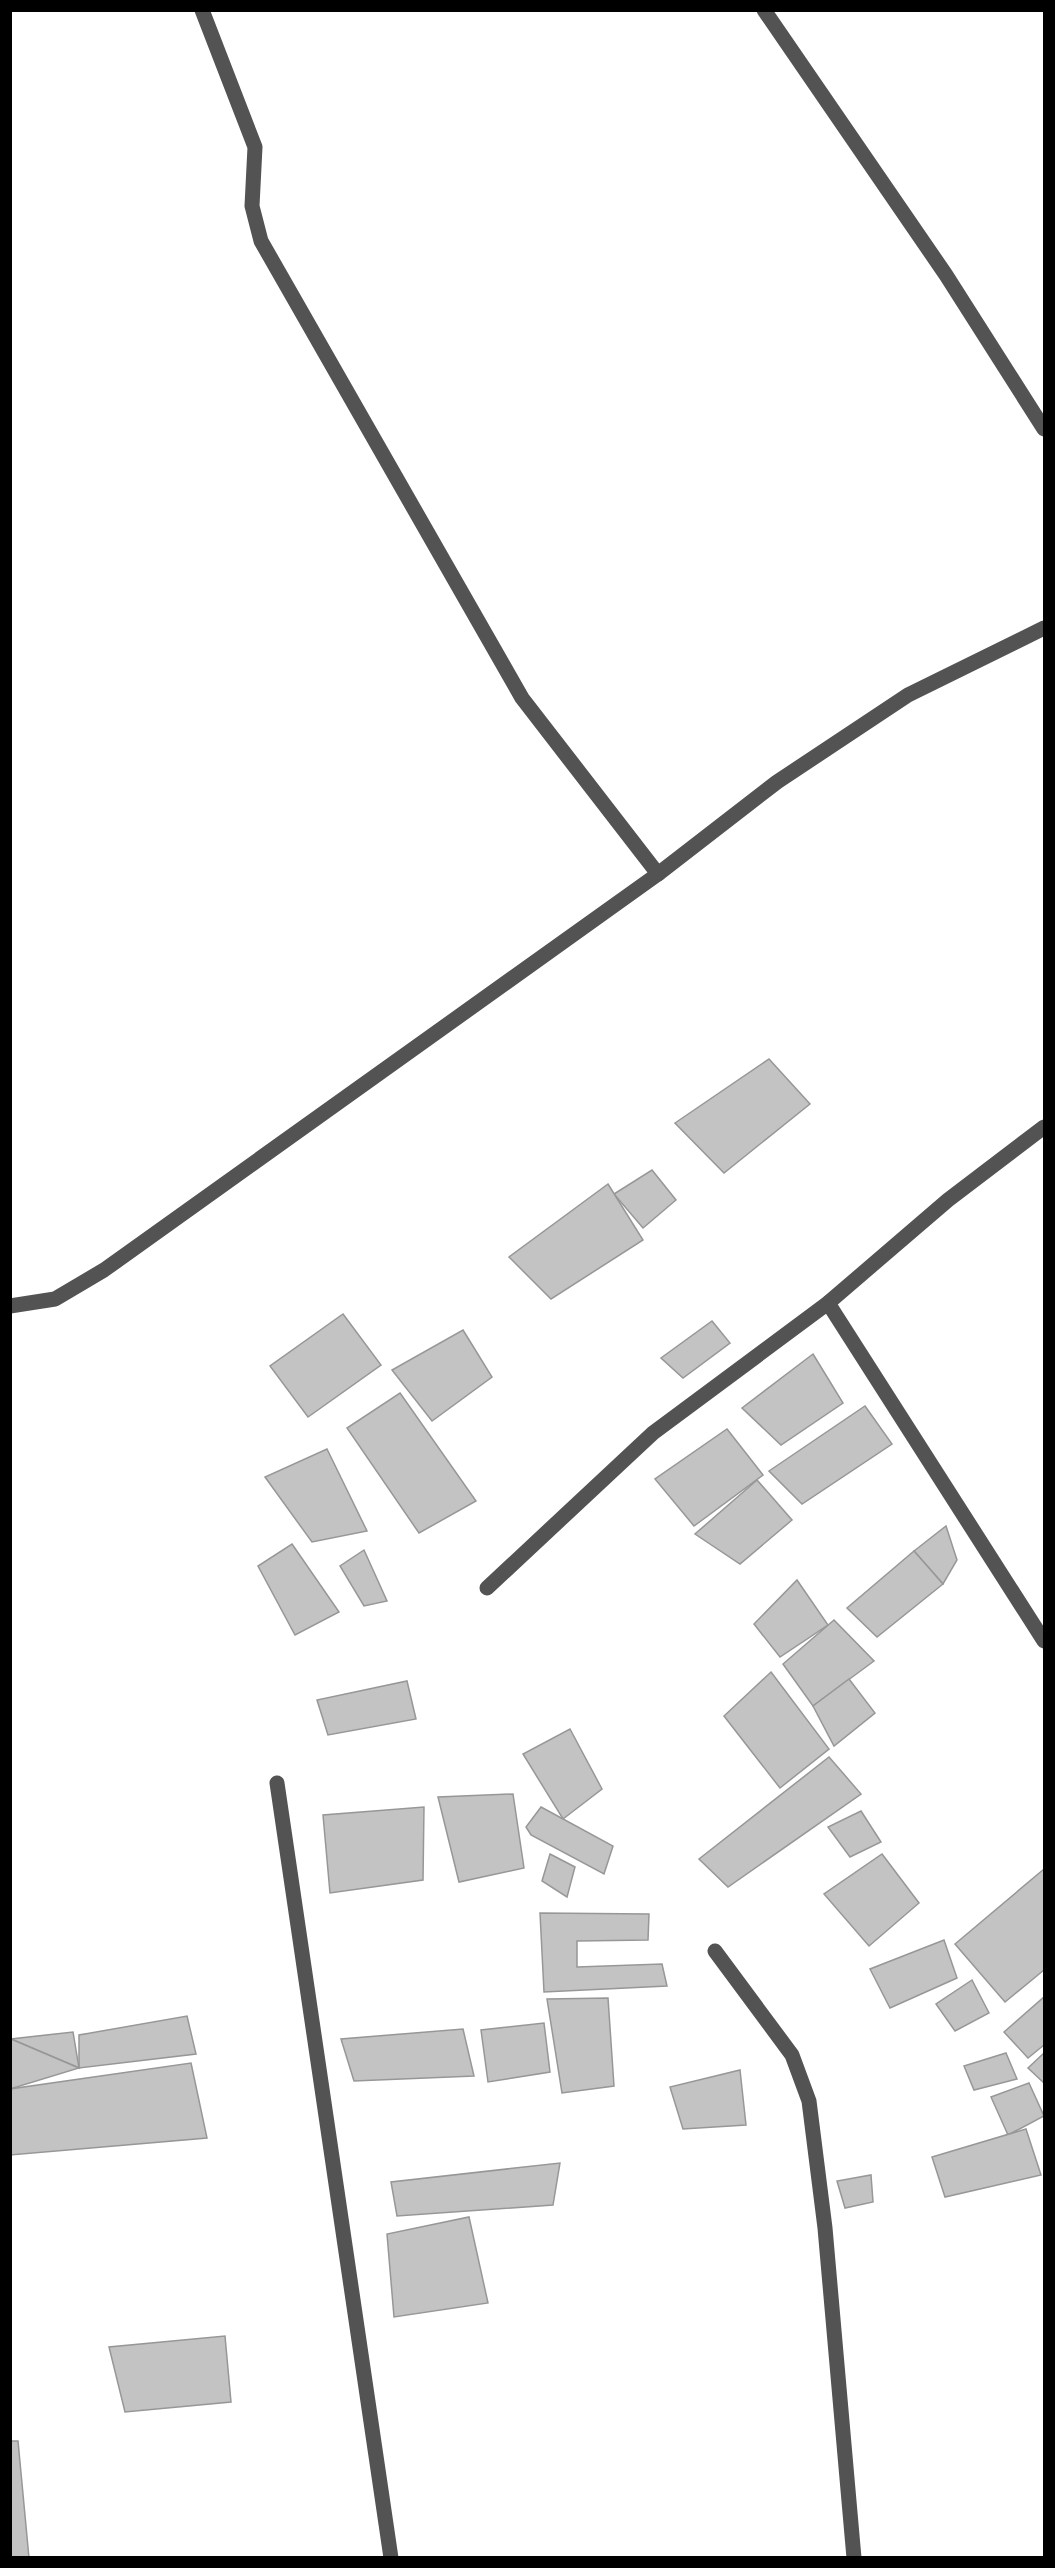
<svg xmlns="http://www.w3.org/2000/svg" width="1055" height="2568" viewBox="0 0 1055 2568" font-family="Signika,sans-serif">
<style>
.building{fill:#c3c3c3;stroke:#979797;stroke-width:1.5}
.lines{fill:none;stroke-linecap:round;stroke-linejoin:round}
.minor{stroke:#535353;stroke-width:15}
</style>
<rect width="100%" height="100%" fill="#fff"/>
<!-- building -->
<g class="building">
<polygon points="769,1059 810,1104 724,1173 675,1123"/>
<polygon points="652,1170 676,1200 643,1228 614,1194"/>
<polygon points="608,1184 643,1240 551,1299 509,1257"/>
<polygon points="343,1314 381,1365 308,1417 270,1366"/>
<polygon points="712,1321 730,1343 683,1378 661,1358"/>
<polygon points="463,1330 492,1377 432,1421 392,1370"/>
<polygon points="813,1354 843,1403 781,1445 742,1408"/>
<polygon points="400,1393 476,1501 419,1533 347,1428"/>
<polygon points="865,1406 892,1444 802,1504 769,1471"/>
<polygon points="727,1429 763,1475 694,1526 655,1479"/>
<polygon points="327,1449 367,1531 312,1542 265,1477"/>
<polygon points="757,1480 792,1520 740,1564 695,1534"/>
<polygon points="946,1526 957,1560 943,1584 914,1551"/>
<polygon points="292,1544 339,1612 295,1635 258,1566"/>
<polygon points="364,1550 387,1601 364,1606 340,1566"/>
<polygon points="914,1551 943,1584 877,1637 847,1608"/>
<polygon points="797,1580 828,1625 780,1657 754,1624"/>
<polygon points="834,1620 874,1661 813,1706 783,1664"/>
<polygon points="771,1672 829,1749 780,1788 724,1716"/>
<polygon points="849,1679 875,1713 834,1746 813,1706"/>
<polygon points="407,1681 416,1719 328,1735 317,1700"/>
<polygon points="570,1729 602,1789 563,1819 523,1754"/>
<polygon points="829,1757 861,1794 728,1887 699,1859"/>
<polygon points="513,1794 524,1868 459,1882 438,1797"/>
<polygon points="424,1807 423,1880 330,1893 323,1815"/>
<polygon points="541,1807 613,1846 604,1874 531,1835 526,1827"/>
<polygon points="861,1811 881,1842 850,1857 828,1827"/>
<polygon points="550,1854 575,1867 567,1897 542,1881"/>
<polygon points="882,1854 919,1903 869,1946 824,1894"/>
<polygon points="1044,1869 1044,1970 1005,2002 955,1944"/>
<polygon points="540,1913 649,1914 648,1940 577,1941 577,1967 662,1964 667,1986 544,1992"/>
<polygon points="944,1940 957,1978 890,2008 870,1969"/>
<polygon points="972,1980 989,2013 955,2031 936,2004"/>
<polygon points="1044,1997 1044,2045 1028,2058 1004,2032"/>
<polygon points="608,1998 614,2086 562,2093 547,1999"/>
<polygon points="187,2016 196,2054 79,2068 79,2035"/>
<polygon points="544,2023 550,2072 488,2082 481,2030"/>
<polygon points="463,2029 474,2076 354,2081 341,2039"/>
<polygon points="73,2032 79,2068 11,2039"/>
<polygon points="11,2039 18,2042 79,2068 10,2089"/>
<polygon points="1006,2053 1017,2079 974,2090 964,2066"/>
<polygon points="1044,2053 1044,2083 1028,2068"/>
<polygon points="191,2063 207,2138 10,2155 10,2089"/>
<polygon points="740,2070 746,2125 683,2129 670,2087"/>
<polygon points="1029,2083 1044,2116 1008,2135 991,2097"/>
<polygon points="1026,2129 1041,2175 945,2197 932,2157"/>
<polygon points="560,2163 553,2205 397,2216 391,2182"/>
<polygon points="871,2175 873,2202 845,2208 837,2181"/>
<polygon points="469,2217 488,2303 394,2317 387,2234"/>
<polygon points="225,2336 231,2402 125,2412 109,2347"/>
<polygon points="10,2441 18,2441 29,2558 10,2558"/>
</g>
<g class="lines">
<!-- minor -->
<g class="minor">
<polyline points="202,10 255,147 252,206 261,241 522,698 658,874"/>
<polyline points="764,10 946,275 1044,429"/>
<polyline points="828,1303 1044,1641"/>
<polyline points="10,1306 55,1299 104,1270 658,874 777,782 908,695 1044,628"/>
<polyline points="487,1588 653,1433 828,1303 948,1200 1044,1127"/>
<polyline points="277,1783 391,2558"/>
<polyline points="715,1951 792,2055 809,2101 825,2228 854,2558"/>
</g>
</g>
<!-- border -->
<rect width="1055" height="2568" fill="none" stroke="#000000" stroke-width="24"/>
</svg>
